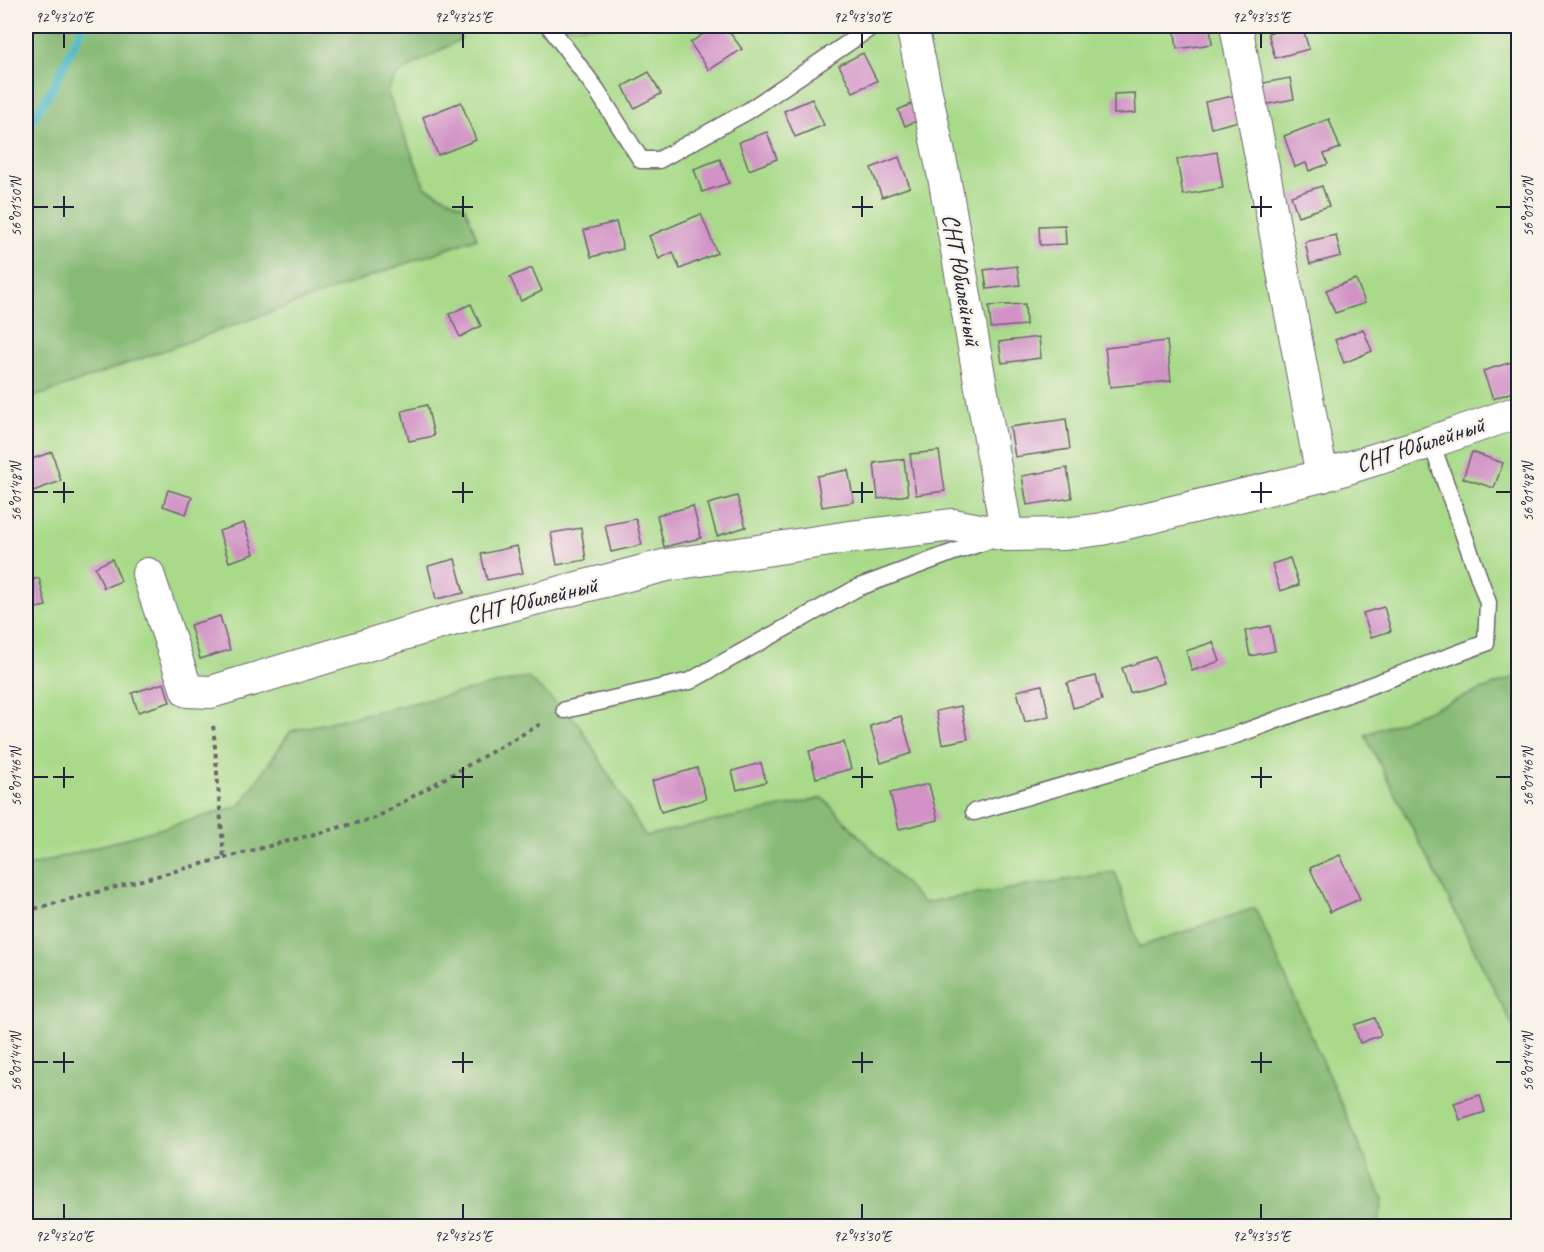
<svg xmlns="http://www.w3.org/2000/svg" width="1544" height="1252" viewBox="0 0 1544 1252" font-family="Caveat,sans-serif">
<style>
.green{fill:#a8da89;stroke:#657e62;stroke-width:1.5}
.forest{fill:#86ba75;stroke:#546e58;stroke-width:1.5}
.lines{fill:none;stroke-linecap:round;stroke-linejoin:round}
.stream{stroke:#4ab8c4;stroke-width:9}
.building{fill:#d292c6}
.lane-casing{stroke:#6b666d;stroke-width:19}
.street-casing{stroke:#6b666d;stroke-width:34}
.path{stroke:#6b666d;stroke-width:4;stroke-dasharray:4.5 4.5;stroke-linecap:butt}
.lane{stroke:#fff;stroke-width:16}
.street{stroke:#fff;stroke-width:32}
.ticks{fill:none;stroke:#22223b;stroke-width:2}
.labels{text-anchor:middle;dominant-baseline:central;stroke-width:5;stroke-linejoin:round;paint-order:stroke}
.street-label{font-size:24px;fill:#22223b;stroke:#f7f3e8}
.neatline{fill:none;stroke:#22223b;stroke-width:2}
.ticks-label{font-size:15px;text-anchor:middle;fill:#22223b}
</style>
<rect width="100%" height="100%" fill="#f7f3e8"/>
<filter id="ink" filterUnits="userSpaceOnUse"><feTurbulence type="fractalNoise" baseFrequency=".0167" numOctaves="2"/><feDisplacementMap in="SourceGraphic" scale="12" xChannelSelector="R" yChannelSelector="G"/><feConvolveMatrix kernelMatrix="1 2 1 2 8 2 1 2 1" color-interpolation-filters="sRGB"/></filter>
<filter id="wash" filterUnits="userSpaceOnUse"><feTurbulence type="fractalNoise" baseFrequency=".008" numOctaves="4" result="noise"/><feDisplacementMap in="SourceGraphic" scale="24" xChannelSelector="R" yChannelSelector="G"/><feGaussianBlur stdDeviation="1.35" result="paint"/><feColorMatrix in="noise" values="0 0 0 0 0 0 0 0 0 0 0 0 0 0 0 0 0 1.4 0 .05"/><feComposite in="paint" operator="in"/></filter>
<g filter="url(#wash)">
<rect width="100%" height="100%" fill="#f2e3ca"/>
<!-- green -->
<polygon class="green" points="457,26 1518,26 1518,676 1365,735 1518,1036 1518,1226 1378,1226 1383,1199 1255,909 1138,947 1115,872 923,903 823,798 645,836 578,723 291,731 240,806 26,867 26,400 477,238 465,207 425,187 387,92 397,74 461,39"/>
<!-- forest -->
<g class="forest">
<polygon points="26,26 457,26 461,39 397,74 387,92 425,187 465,207 477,238 26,400"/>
<polygon points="1518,676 1518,1036 1365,735"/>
<polygon points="527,677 578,723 645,836 823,798 923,903 1115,872 1139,947 1255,908 1383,1199 1378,1226 26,1226 26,867 240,806 291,731"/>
</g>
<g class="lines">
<!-- stream -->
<polyline class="stream" points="26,130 53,87 83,26"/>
</g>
<g id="blocks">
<!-- building -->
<g class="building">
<polygon points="715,26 725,26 742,49 709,70 690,43"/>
<polygon points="1174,26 1210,26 1212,44 1177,49"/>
<polygon points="1294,26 1302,26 1309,49 1275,58 1268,33"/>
<polygon points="863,53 877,81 853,92 839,65"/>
<polygon points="649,72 661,94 634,108 623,86"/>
<polygon points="1290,78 1294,99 1263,105 1258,84"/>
<polygon points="1135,93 1136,113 1114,114 1114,94"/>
<polygon points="1233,96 1239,121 1211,128 1205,102"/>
<polygon points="812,99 824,125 795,137 784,111"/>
<polygon points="461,102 476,140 438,155 423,117"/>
<polygon points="916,102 923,118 905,126 898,110"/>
<polygon points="1329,119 1340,148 1324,154 1328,164 1309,171 1306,163 1295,167 1284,136"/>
<polygon points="767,132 777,159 749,170 739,142"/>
<polygon points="1217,152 1223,188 1183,195 1177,159"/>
<polygon points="899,157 910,187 882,197 871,168"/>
<polygon points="720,159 729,183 702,192 694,169"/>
<polygon points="1322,186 1329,206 1298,216 1291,196"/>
<polygon points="701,214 717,253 680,269 673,252 659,259 649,236"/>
<polygon points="616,222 623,249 591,257 584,230"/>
<polygon points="1065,225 1066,244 1040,245 1039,226"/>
<polygon points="1336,235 1341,256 1310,264 1305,242"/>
<polygon points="1017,266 1020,285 987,289 984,270"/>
<polygon points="532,268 542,291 521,301 510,277"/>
<polygon points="1356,279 1365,303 1335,313 1326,290"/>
<polygon points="471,304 481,326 460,337 449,314"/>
<polygon points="1025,304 1026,325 991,328 989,306"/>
<polygon points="1363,329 1372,351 1344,363 1335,340"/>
<polygon points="1039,337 1041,358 1002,363 999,342"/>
<polygon points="1167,341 1171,381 1110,387 1105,348"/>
<polygon points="1518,360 1518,390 1493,399 1483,371"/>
<polygon points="427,405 434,436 409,441 402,411"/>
<polygon points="1066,419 1070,449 1015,457 1010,427"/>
<polygon points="939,451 945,491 916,495 910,454"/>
<polygon points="52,452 61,481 33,491 26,468 26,461"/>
<polygon points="1472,452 1503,463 1494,488 1463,478"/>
<polygon points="904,459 908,495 878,499 874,463"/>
<polygon points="1067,468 1072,498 1027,505 1022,476"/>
<polygon points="848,470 854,502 822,507 817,476"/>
<polygon points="168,490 192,497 186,514 163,506"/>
<polygon points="737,496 746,527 717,536 708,504"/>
<polygon points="693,506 701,538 664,547 657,515"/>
<polygon points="636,519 642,545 611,552 605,525"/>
<polygon points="244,523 254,554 229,562 219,531"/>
<polygon points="581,528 586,560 557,565 551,533"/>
<polygon points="517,546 523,573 487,580 481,554"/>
<polygon points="1290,558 1299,585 1280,591 1272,564"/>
<polygon points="112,559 121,581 104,588 95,567"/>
<polygon points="455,559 464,593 436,599 428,566"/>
<polygon points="39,578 46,606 27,610 26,603 26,581"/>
<polygon points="1384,607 1391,631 1371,637 1363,613"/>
<polygon points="220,616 230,650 200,659 190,625"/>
<polygon points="1270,626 1275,651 1250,656 1245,631"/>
<polygon points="1213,642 1220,661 1192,671 1186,651"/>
<polygon points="1155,657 1164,683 1130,693 1122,668"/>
<polygon points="1096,676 1102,700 1073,708 1067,683"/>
<polygon points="164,683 170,702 138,712 132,693"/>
<polygon points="1042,685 1049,716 1025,722 1017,691"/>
<polygon points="961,706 968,739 942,744 936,711"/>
<polygon points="901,716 912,753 881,763 870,726"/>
<polygon points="844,742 851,769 816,778 809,751"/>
<polygon points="761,763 766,782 737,790 732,771"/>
<polygon points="697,768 706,799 661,812 652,781"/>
<polygon points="929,784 938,820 899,829 890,793"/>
<polygon points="1340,855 1360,899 1330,912 1310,868"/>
<polygon points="1375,1018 1381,1035 1360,1043 1354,1025"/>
<polygon points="1480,1095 1485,1112 1460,1120 1454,1103"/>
</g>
</g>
</g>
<g filter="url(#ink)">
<use href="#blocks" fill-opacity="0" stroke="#6b666d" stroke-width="1.5"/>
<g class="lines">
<defs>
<g id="lane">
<polyline points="550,27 596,89 641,160 659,160 748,111 873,26"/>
<polyline points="565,710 690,681 857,588 951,553 996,538"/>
<polyline points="974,812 1236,735 1486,643 1488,603 1431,442"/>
</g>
<g id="street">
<polyline points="912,26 945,182 1007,535"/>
<polyline points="1236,26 1322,476"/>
<polyline points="148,574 187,691 211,692 444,622 667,565 843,538 953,525 1007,535 1064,534 1102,529 1322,476 1431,442 1518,412"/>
</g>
</defs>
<!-- lane casing -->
<use href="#lane" class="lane-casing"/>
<!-- street casing -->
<use href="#street" class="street-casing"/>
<!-- path -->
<g class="path">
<polyline points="224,858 375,818 544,722"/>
<polyline points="26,911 224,858 213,723"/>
</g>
<!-- lane -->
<use href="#lane" class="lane"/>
<!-- street -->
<use href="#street" class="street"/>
</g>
</g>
<!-- ticks -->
<path class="ticks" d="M64 33V48M463 33V48M862 33V48M1261 33V48M64 196V217M463 196V217M862 196V217M1261 196V217M33 207H48M53 207H74M452 207H473M852 207H873M1251 207H1272M1496 207H1511M64 482V503M463 482V503M862 482V503M1261 482V503M33 492H48M53 492H74M452 492H473M852 492H873M1251 492H1272M1496 492H1511M64 767V788M463 767V788M862 767V788M1261 767V788M33 777H48M53 777H74M452 777H473M852 777H873M1251 777H1272M1496 777H1511M64 1052V1073M463 1052V1073M862 1052V1073M1261 1052V1073M33 1062H48M53 1062H74M452 1062H473M852 1062H873M1251 1062H1272M1496 1062H1511M64 1204V1219M463 1204V1219M862 1204V1219M1261 1204V1219"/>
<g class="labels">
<!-- street labels -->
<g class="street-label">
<text transform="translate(962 280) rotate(80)">СНТ Юбилейный</text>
<text transform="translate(1420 444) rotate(-18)">СНТ Юбилейный</text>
<text transform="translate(532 600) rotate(-14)">СНТ Юбилейный</text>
</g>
</g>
<!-- margin -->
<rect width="1544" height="1252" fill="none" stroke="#f7f3e8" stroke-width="66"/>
<rect x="33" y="33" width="1478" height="1186" class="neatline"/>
<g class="ticks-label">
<text x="64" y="22">92°43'20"E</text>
<text x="463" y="22">92°43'25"E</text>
<text x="862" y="22">92°43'30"E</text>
<text x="1261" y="22">92°43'35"E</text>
<text transform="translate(16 207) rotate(-90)" y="5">56°01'50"N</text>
<text transform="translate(1528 207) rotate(-90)" y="5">56°01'50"N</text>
<text transform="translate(16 492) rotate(-90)" y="5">56°01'48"N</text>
<text transform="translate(1528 492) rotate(-90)" y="5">56°01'48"N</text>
<text transform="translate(16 777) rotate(-90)" y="5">56°01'46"N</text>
<text transform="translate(1528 777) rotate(-90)" y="5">56°01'46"N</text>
<text transform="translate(16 1062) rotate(-90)" y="5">56°01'44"N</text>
<text transform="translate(1528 1062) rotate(-90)" y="5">56°01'44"N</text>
<text x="64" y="1241">92°43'20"E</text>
<text x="463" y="1241">92°43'25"E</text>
<text x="862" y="1241">92°43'30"E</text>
<text x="1261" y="1241">92°43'35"E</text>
</g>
</svg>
